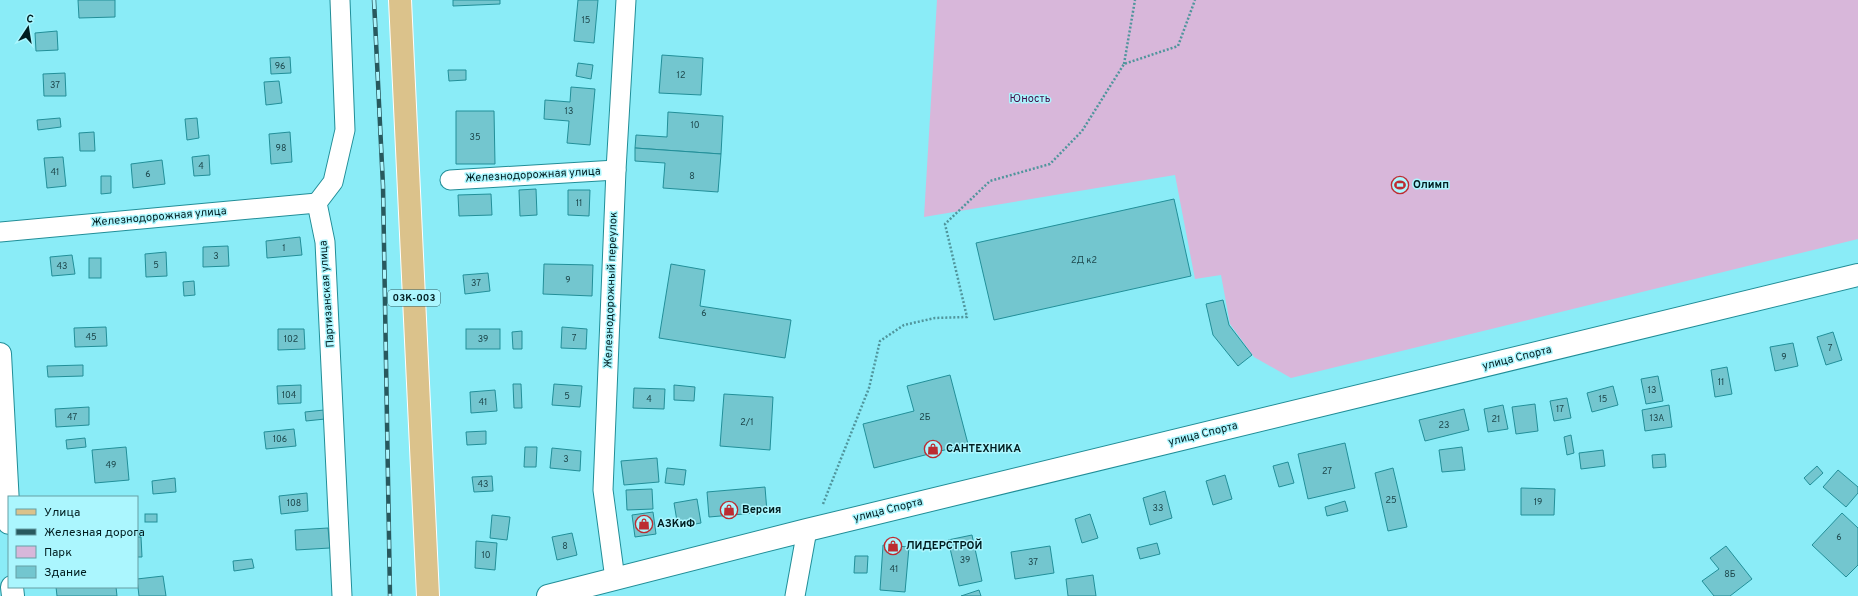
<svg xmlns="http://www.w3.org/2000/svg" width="1858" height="596" viewBox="0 0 1858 596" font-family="Overpass,sans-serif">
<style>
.green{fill:#d8b7da}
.building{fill:#73c6cf;stroke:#228f99}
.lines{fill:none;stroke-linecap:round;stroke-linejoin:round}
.minor-casing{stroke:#218e98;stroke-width:21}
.tertiary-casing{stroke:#218e98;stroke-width:24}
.primary-casing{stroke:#fff;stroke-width:24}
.path{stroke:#50959c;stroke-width:2.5;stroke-dasharray:2 2;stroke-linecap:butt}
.minor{stroke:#fff;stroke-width:19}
.tertiary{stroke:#fff;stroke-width:22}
.primary{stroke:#dbc28b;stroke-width:22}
.rail-casing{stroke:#28595e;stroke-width:4.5}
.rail{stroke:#abf6fe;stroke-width:3;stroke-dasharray:9;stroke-linecap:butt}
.labels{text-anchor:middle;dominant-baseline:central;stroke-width:3;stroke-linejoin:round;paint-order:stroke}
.number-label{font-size:9px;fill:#1d474c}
.shield{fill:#abf6fe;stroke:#335e63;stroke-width:1}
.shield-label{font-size:10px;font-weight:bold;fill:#001d20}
.park-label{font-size:11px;fill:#430d48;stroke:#abf6fe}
.street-label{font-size:11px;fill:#001d20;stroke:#abf6fe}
.poi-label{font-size:11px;font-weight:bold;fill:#001d20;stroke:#abf6fe;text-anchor:start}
</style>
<rect width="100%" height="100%" fill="#8aecf7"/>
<!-- green -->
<polygon class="green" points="937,0 1858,0 1858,239 1291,378 1254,357 1230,324 1221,275 1195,279 1175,175 924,217"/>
<!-- building -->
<g class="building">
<polygon points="78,0 115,0 115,17 79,18"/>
<polygon points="453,0 500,0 500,4 453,6"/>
<polygon points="578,0 598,0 594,43 574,41"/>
<polygon points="57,31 58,50 36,51 35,33"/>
<polygon points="662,55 703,58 701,95 659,93"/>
<polygon points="290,57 291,73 271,74 270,58"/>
<polygon points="578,63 593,65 591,79 576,76"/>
<polygon points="448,70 466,70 466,80 449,81"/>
<polygon points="65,73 66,96 44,96 43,74"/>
<polygon points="279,81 282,103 266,105 264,82"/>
<polygon points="571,87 595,89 590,145 567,143 569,121 544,119 545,100 570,102"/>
<polygon points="456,111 494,111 495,164 456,164"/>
<polygon points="668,112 723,116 721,154 635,148 636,135 667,137"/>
<polygon points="60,118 61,127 38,130 37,120"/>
<polygon points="197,118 199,138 187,140 185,119"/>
<polygon points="94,132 95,151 80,151 79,133"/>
<polygon points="290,132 292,162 271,164 269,134"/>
<polygon points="635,148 721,154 718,192 663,188 665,163 635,161"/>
<polygon points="209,155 210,175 194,176 192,157"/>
<polygon points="63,157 66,186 47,188 44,158"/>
<polygon points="162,160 165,184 133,188 131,164"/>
<polygon points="101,176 111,176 111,193 101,194"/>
<polygon points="536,189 537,215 520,216 519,190"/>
<polygon points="568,190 590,190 589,216 568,215"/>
<polygon points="491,194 492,215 459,216 458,195"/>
<polygon points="1174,199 1191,276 994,320 976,243"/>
<polygon points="300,237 302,255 267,258 266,241"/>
<polygon points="228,246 229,266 203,267 203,247"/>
<polygon points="166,252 167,276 146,277 145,254"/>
<polygon points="72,255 75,274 52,276 50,257"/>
<rect x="89" y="258" width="12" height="20"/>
<polygon points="544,264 593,265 592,296 543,294"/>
<polygon points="671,264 705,270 700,306 791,320 785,358 659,338"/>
<polygon points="488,273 490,291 465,294 463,275"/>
<polygon points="194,281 195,295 184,296 183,282"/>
<polygon points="1223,300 1229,325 1252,355 1238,366 1213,335 1206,304"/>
<polygon points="106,327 107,346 75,347 74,328"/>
<polygon points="562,327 587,329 586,349 561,348"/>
<polygon points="278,329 304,329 305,349 278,350"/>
<rect x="466" y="329" width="34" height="20"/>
<polygon points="522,331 522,349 513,349 512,332"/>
<polygon points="1833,332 1842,360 1826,365 1817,337"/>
<polygon points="1793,343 1798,366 1775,371 1770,347"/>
<polygon points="83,365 83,376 48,377 47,366"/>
<polygon points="1727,367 1732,394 1715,397 1711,370"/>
<polygon points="950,375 968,444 874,468 863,424 914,411 907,386"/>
<polygon points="1658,376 1663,401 1646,404 1641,379"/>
<polygon points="513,384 521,384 522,408 514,408"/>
<polygon points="554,384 582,386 580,407 552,405"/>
<polygon points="301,385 301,403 278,404 277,386"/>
<polygon points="674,385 695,387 694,401 674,400"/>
<polygon points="1613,386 1618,405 1592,412 1587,393"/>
<polygon points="634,388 665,389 664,409 633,408"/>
<polygon points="495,390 497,411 471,413 470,392"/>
<polygon points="724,394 773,397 770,450 720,446"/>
<polygon points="1567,398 1571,418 1554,421 1550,401"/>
<polygon points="1535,404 1538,431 1516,434 1512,407"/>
<polygon points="1503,405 1508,429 1488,432 1484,409"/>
<polygon points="1669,405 1672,427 1645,431 1642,410"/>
<polygon points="89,407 89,425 56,427 55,409"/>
<polygon points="1464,409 1469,430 1425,441 1419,420"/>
<polygon points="324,410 325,419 306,421 305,412"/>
<polygon points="294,429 296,446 266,449 264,432"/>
<polygon points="486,431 486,444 467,445 466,432"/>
<polygon points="1571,435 1574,453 1567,455 1564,437"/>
<polygon points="85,438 86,447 67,449 66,440"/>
<polygon points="1345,443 1355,488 1308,499 1298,454"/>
<polygon points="126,447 129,480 95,483 92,450"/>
<polygon points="525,447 537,447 536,467 524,467"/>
<polygon points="1462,447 1465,470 1442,472 1439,450"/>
<polygon points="552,448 581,451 580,471 550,468"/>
<polygon points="1603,450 1605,466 1581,469 1579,453"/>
<polygon points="1665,454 1666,467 1653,468 1652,455"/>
<polygon points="657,458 659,482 624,485 621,461"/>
<polygon points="1288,462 1294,483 1279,487 1273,466"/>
<polygon points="1817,466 1823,473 1810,485 1804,478"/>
<polygon points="667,468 686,470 684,485 665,483"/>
<polygon points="1393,468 1407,527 1388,531 1375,473"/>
<polygon points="1838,470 1858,487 1858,493 1846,507 1823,487"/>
<polygon points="1225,475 1232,499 1213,505 1206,481"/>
<polygon points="492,476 493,491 474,492 472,477"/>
<polygon points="175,478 176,492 153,494 152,481"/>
<polygon points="765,487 767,512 709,517 707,492"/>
<polygon points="1521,488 1555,489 1554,515 1521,515"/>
<polygon points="652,489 653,509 627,510 626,490"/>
<polygon points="1165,491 1172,518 1150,525 1143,498"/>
<polygon points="307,493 308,511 281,514 279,496"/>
<polygon points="697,499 701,523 678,527 674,503"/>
<polygon points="1345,501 1348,511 1327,516 1325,507"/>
<polygon points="653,512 656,534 635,537 632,515"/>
<polygon points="1842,513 1858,528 1858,565 1846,577 1812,545"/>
<rect x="145" y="514" width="12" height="8"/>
<polygon points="1090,514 1098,538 1082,543 1075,519"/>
<polygon points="492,515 510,517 507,540 490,538"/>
<polygon points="328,528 330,548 296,550 295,530"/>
<polygon points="572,533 577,555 557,560 552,537"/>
<polygon points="972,535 982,581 959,586 948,540"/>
<polygon points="137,537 141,537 142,557 137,557"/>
<polygon points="476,541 497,543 495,570 475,568"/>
<polygon points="1157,543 1160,554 1140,559 1137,548"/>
<polygon points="883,545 909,547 905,592 880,590"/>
<polygon points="1050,546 1054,573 1015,579 1011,552"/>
<polygon points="1726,546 1752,579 1730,596 1714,596 1702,581 1719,569 1710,558"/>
<polygon points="855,556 868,556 867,573 854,573"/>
<polygon points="252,559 254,568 234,571 233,561"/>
<polygon points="1093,575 1096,596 1068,596 1066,579"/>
<polygon points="163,576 166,596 139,596 137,579"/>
<polygon points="56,587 116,587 117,596 57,596"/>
<polygon points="979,590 981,596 961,596"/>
</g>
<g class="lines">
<defs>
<g id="minor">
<polyline points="340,0 345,130 333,182 317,203 325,242 342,596"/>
<polyline points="450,180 616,170"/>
<polyline points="0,232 317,203"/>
<polyline points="615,579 603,490 616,170 626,0"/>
<polyline points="795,596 807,530"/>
</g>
<g id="tertiary">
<polyline points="0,354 9,523"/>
<polyline points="12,587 13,596"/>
<polyline points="548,596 807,530 1858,275"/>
</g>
<polyline id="primary" points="400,0 428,596"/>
</defs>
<!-- minor casing -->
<use href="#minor" class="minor-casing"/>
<!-- tertiary casing -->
<use href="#tertiary" class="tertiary-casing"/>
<!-- primary casing -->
<use href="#primary" class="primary-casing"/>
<!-- path -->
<g class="path">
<polyline points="1124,64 1135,0"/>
<polyline points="823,504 869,388 880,341 904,325 935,318 967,317 945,224 990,181 1050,164 1082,131 1124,64 1178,46 1195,0"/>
</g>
<!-- minor -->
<use href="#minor" class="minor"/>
<!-- tertiary -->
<use href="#tertiary" class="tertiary"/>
<!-- primary -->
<use href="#primary" class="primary"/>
<defs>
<polyline id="rail" points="374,0 383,186 390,596"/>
</defs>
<!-- rail casing -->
<use href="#rail" class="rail-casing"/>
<!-- rail -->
<use href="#rail" class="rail"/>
</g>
<!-- icons -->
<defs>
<symbol id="stadium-ring" viewBox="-11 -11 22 22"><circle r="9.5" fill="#abf6fe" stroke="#bc2c31" stroke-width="1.5"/><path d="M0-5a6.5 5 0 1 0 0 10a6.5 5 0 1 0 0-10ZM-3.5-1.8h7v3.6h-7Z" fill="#bc2c31"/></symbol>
<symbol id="shop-ring" viewBox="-11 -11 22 22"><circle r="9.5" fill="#abf6fe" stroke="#bc2c31" stroke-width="1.5"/><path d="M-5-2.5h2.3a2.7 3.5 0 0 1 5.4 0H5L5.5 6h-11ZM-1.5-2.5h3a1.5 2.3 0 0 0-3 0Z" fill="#bc2c31"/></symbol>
</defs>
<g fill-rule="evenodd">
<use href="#stadium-ring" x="1390" y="175" width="20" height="20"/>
<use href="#shop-ring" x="923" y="439" width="20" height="20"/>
<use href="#shop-ring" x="719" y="500" width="20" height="20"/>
<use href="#shop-ring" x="634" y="514" width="20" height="20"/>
<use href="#shop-ring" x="883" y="536" width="20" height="20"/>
</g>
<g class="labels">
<!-- number labels -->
<g class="number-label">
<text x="586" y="20">15</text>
<text x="280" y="66">96</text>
<text x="681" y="75">12</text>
<text x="55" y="85">37</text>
<text x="569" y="111">13</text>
<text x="695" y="125">10</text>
<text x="475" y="137">35</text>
<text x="281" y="148">98</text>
<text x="201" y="166">4</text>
<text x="55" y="172">41</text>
<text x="148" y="174">6</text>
<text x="692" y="176">8</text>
<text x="579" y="203">11</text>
<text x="284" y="248">1</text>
<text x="216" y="256">3</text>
<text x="1084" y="260">2Д к2</text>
<text x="156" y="265">5</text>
<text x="62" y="266">43</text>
<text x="568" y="280">9</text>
<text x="476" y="283">37</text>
<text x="704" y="313">6</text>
<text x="91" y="337">45</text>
<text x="574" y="338">7</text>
<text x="291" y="339">102</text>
<text x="483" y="339">39</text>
<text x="1830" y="348">7</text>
<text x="1784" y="357">9</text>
<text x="1721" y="382">11</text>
<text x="1652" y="390">13</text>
<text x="289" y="395">104</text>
<text x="567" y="396">5</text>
<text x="649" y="399">4</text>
<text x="1603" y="399">15</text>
<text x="483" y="402">41</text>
<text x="1560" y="409">17</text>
<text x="72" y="417">47</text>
<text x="925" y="417">2Б</text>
<text x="1657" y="418">13А</text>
<text x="1496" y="419">21</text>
<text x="747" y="422">2/1</text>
<text x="1444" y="425">23</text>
<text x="280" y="439">106</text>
<text x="566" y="459">3</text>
<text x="111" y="465">49</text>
<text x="1327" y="471">27</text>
<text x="483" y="484">43</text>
<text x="1391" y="500">25</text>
<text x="1538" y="502">19</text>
<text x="294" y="503">108</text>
<text x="1158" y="508">33</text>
<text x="1839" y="537">6</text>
<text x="565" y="546">8</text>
<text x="486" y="555">10</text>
<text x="965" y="560">39</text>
<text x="1033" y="562">37</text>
<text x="894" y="569">41</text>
<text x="1730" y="574">8Б</text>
</g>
<!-- shield labels -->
<rect class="shield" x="388" y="290" width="52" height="16" rx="3"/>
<g class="shield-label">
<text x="414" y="298">03К-003</text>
</g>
<!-- park labels -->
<g class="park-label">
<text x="1030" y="99">Юность</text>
</g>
<!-- street labels -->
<g class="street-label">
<text transform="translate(533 175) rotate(-3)">Железнодорожная улица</text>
<text transform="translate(159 217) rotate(-5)">Железнодорожная улица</text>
<text transform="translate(611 290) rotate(-88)">Железнодорожный переулок</text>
<text transform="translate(327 294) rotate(-94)">Партизанская улица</text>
<text transform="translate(1517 358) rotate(-14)">улица Спорта</text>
<text transform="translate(1203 434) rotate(-14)">улица Спорта</text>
<text transform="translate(888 510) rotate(-14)">улица Спорта</text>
</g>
<!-- poi labels -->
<g class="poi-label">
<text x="1413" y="185">Олимп</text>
<text x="946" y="449">САНТЕХНИКА</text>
<text x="742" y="510">Версия</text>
<text x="657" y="524">АЗКиФ</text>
<text x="906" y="546">ЛИДЕРСТРОЙ</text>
</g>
</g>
<!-- legend -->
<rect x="8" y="496" width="130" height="92" fill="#abf6fe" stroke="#679fa5"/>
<rect x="16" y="509" width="20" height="6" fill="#dbc28b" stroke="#679fa5"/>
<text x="44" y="516" font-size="12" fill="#001d20">Улица</text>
<rect x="16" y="529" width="20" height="6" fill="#28595e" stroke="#679fa5"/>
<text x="44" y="536" font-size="12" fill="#001d20">Железная дорога</text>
<rect x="16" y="546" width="20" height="12" fill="#d8b7da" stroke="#679fa5"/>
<text x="44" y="556" font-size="12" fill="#001d20">Парк</text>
<rect x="16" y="566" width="20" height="12" fill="#73c6cf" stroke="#679fa5"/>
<text x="44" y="576" font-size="12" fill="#001d20">Здание</text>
<!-- north arrow -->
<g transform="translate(28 28) rotate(12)" stroke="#abf6fe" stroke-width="3" paint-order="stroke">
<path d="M0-3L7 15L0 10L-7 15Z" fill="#001d20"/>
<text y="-6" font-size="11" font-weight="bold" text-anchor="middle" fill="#001d20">С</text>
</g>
</svg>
